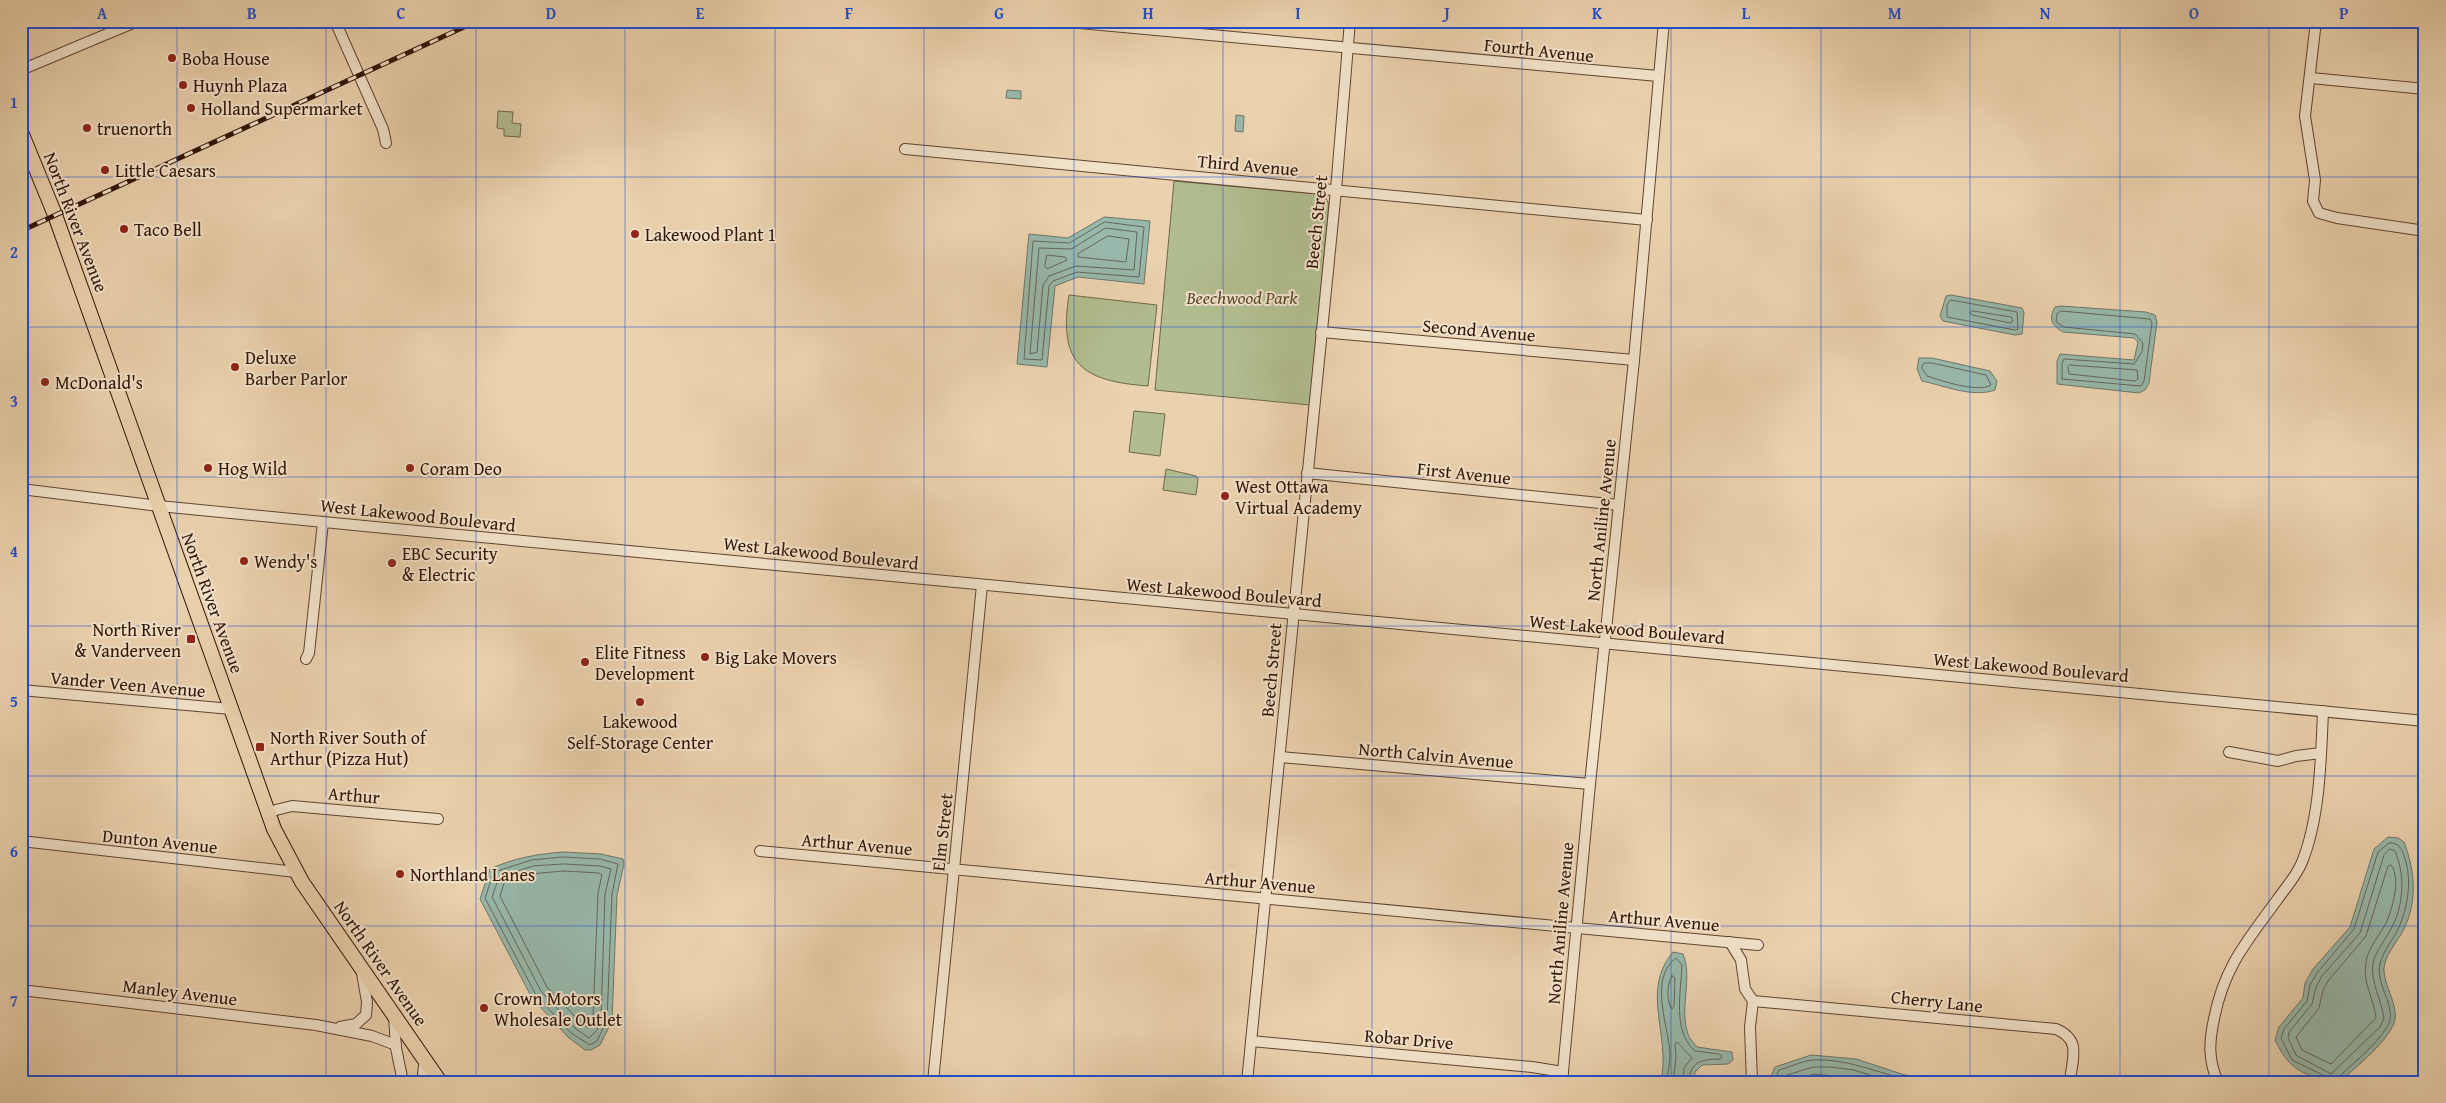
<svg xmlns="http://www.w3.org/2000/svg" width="2446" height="1103" viewBox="0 0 2446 1103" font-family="'Gentium Book Plus',serif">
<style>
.green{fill:#b1bd8f;stroke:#70684a}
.water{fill:#98b8ab;stroke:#6e7669}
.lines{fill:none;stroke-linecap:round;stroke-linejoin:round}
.shore{stroke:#646658;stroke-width:1}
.minor-casing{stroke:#5f4430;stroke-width:12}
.major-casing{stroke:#301406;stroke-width:16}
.minor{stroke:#f2e2ca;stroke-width:10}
.major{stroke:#ebd2ae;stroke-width:14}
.rail-casing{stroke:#301406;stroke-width:5}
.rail{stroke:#f2e2ca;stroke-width:3;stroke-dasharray:9;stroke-linecap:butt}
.grid{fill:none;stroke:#1d4ed8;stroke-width:1;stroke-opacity:0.55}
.poi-dot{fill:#8f2418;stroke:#f2e2ca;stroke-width:2}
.labels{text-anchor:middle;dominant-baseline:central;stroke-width:4;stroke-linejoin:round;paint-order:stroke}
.street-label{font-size:18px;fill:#301406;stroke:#f2e2ca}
.poi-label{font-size:18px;fill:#301406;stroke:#f2e2ca;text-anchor:start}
.park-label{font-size:18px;font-style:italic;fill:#57472f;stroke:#f2e2ca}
.neatline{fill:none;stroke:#1d4ed8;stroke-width:2}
.grid-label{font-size:16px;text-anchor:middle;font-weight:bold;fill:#1d4ed8}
</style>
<rect width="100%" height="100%" fill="#ebd2ae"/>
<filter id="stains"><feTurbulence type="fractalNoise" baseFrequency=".004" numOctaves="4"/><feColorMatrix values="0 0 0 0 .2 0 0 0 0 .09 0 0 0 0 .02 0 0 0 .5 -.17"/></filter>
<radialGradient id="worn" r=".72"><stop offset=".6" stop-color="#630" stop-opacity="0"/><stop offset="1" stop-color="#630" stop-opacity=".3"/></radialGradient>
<!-- green -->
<g class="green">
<polygon points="498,111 513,112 512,123 521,124 520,137 504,136 504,129 497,128"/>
<polygon points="1174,181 1317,194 1325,197 1329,204 1310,405 1155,390"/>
<path d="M1069 295 1157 305 1148 386C1082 381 1058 364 1069 295Z"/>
<polygon points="1134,411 1165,414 1160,456 1129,452"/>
<polygon points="1166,469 1196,476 1198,479 1196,495 1163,490"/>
</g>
<!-- water -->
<g class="water">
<polygon points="1007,90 1021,91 1021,99 1006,98"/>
<polygon points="1236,115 1244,116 1243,132 1235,131"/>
<polygon points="1104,217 1150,221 1144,284 1078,277 1055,286 1047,367 1017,364 1029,234 1068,238"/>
<polygon points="1951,295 2022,308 2024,313 2022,334 2015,335 1943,321 1940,316 1946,296"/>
<path d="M2061 306 2146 312 2155 315 2157 322 2149 383 2145 390 2139 393 2057 384V361L2060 354 2134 360 2138 342 2134 338 2063 332C2052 326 2048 319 2055 307Z"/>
<path d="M1919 358H1932L1990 371 1997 381 1995 390C1973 398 1945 386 1922 381L1917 369Z"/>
<path d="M2388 837 2398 838 2404 842C2415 871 2418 901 2403 931 2397 942 2385 955 2384 968 2383 985 2400 1007 2394 1023 2387 1042 2358 1065 2343 1079 2308 1079 2291 1073 2275 1040L2279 1027 2303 998 2305 983 2313 969 2350 927 2374 849Z"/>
<path d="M563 852 601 854 623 859 624 864 617 895 612 1021 600 1045 591 1050H585L568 1037 532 998 480 899 490 869C514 858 537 854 563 852Z"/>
<path d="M1673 952 1683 954C1693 979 1679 1008 1688 1034 1689 1038 1694 1043 1697 1047L1732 1052 1733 1060 1728 1064 1702 1065 1695 1072 1694 1082H1661C1671 1034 1640 991 1673 952Z"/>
<polygon points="1811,1055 1856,1059 1905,1075 1960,1082 1769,1081 1775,1067"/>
</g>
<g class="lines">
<!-- shore -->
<g class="shore">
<polygon points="1105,222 1144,227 1139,277 1077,272 1053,281 1049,286 1042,360 1024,359 1033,241 1069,243"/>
<polygon points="1106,228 1137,232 1134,270 1076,266 1049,276 1043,285 1037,352 1030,354 1039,248 1071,249"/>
<polygon points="1108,236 1129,239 1126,262 1078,257 1078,254"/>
<polygon points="1047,255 1065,257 1067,260 1047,269 1045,266"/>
<polygon points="1951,300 2017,312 2018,329 2015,330 1947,317 1947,305"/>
<polygon points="1973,311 2011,317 2013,321 2010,323 1972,315 1970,313"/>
<polygon points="2061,311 2150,319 2152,323 2144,381 2141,386 2062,379 2062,363 2064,359 2134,364 2142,352 2143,343 2135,334 2064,327 2056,322 2057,314"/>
<path d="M1924 363H1932L1986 375 1991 385C1978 393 1942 381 1927 376L1922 368Z"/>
<polygon points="2070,365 2137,370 2138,379 2135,381 2069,374 2068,367"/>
<path d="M2390 849 2395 851C2405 875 2404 902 2393 925 2387 938 2376 950 2373 963 2370 983 2382 1000 2384 1019L2379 1028 2331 1074 2296 1055 2288 1038 2289 1032 2312 1004 2316 987 2322 976 2360 933 2384 855Z"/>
<polygon points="563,857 600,859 618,864 612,894 607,1020 597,1041 590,1045 571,1033 536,995 485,898 494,872 532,860"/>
<polygon points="564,864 600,866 611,869 605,894 601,1018 597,1030 589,1038 576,1029 541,991 492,897 499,877 533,866"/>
<path d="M2391 865C2401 878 2393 906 2387 921 2381 934 2368 947 2366 962 2362 983 2374 998 2376 1018L2331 1064 2302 1050 2296 1037 2319 1008 2323 990 2328 981 2366 936 2388 866Z"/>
<path d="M564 871 599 873 602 875 598 893 593 1017 588 1028 581 1023 547 987 500 896 504 883C522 873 543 873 564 871Z"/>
<path d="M1672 976 1675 978 1674 1006 1672 1009C1666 1002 1667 983 1672 976Z"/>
<path d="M1666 1082C1668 1073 1670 1063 1670 1055 1669 1026 1648 979 1676 958L1682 965C1681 992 1672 1031 1695 1051L1719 1054 1722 1056 1720 1059C1702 1059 1689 1062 1689 1082"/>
<polyline points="1673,1082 1676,1057 1675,1044 1677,1042 1692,1058 1684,1068 1683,1082"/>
<path d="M1774 1082 1779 1070C1790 1067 1802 1061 1813 1060 1851 1058 1885 1077 1921 1082"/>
<polyline points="1781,1082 1784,1076 1813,1067 1831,1067 1854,1070 1892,1082"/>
<polyline points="1790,1082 1814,1074 1852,1078 1867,1082"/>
<path d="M2326 1082 2323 1075 2292 1060 2281 1038 2284 1029 2307 1001 2310 985 2317 973 2354 929 2378 852 2389 843C2400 843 2402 849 2405 859 2412 880 2408 906 2399 927 2394 939 2383 950 2380 964 2375 983 2396 1007 2389 1023 2381 1041 2354 1062 2340 1076L2338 1082"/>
</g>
<defs>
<g id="minor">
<polyline points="335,21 383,129 386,143"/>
<polyline points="1058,21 1658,76"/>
<polyline points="2316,21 2305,116 2315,180 2313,201 2319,213 2337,218 2425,231"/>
<polyline points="21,70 138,21"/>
<polyline points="2311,78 2425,89"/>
<polyline points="905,149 1647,220"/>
<polyline points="1321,332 1634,360"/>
<polyline points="1307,473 1619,505"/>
<polyline points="21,489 159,506 385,528 2425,721"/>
<polyline points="306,659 309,653 323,522"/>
<polyline points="21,690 231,709"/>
<polyline points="2229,752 2278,761 2296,756 2321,753"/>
<polyline points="1280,757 1590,784"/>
<polyline points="268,812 292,806 438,819"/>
<polyline points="21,841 296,872"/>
<polyline points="760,851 1758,945"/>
<polyline points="1730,942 1741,960 1745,989 1753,1001 1750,1027 1752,1082"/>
<polyline points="21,990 316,1025 372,1036 396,1045"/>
<path d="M1753 1001 2056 1029C2082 1040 2072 1058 2070 1082"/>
<polyline points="394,1016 396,1048 403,1082"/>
<polyline points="340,1027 356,1024 366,1015 367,1002 362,973"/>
<polyline points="1251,1041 1532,1067 1563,1072"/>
<polyline points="422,1082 425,1058"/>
<polyline points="933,1082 982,585"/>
<polyline points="1247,1082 1336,190 1350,21"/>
<polyline points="1562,1082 1590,784 1634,360 1664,21"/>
<path d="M2218 1082C2208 1060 2209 1042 2214 1019 2224 967 2247 941 2277 900 2286 887 2296 877 2302 862 2320 818 2321 758 2323 711"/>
</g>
<polyline id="major" points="21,132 55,215 274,829 302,882 440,1082"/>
</defs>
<!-- minor casing -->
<use href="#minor" class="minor-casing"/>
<!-- major casing -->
<use href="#major" class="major-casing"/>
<!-- minor -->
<use href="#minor" class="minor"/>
<!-- major -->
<use href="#major" class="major"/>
<defs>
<polyline id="rail" points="21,231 477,21"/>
</defs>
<!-- rail casing -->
<use href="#rail" class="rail-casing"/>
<!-- rail -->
<use href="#rail" class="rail"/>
</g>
<!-- grid -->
<path class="grid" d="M177 21V1082M326 21V1082M476 21V1082M625 21V1082M775 21V1082M924 21V1082M1074 21V1082M1223 21V1082M1372 21V1082M1522 21V1082M1671 21V1082M1821 21V1082M1970 21V1082M2120 21V1082M2269 21V1082M21 177H2425M21 327H2425M21 477H2425M21 626H2425M21 776H2425M21 926H2425"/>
<!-- markers -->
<g class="poi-dot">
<circle cx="172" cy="58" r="5"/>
<circle cx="183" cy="85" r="5"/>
<circle cx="191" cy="108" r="5"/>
<circle cx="87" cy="128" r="5"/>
<circle cx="105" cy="170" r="5"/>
<circle cx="124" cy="229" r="5"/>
<circle cx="635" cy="234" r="5"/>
<circle cx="235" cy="367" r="5"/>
<circle cx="45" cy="382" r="5"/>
<circle cx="208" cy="468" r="5"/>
<circle cx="410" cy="468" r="5"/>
<circle cx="1225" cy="496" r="5"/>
<circle cx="244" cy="561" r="5"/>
<circle cx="392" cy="563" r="5"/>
<rect x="186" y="634" width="10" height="10" rx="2.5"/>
<circle cx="705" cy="657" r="5"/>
<circle cx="585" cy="662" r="5"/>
<circle cx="640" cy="702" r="5"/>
<rect x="255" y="742" width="10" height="10" rx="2.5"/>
<circle cx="400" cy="874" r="5"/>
<circle cx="484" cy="1008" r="5"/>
</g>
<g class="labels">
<!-- street labels -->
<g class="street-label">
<text transform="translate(1539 50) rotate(6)">Fourth Avenue</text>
<text transform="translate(1248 165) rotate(5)">Third Avenue</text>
<text transform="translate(76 222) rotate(69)">North River Avenue</text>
<text transform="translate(1316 222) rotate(-84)">Beech Street</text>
<text transform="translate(1479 330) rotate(5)">Second Avenue</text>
<text transform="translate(1464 473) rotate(6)">First Avenue</text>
<text transform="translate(418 515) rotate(6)">West Lakewood Boulevard</text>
<text transform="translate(1601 520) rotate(-84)">North Aniline Avenue</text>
<text transform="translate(821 553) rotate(6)">West Lakewood Boulevard</text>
<text transform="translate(1224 592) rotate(5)">West Lakewood Boulevard</text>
<text transform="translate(213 603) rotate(70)">North River Avenue</text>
<text transform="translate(1627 629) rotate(5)">West Lakewood Boulevard</text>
<text transform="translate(2031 667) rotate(5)">West Lakewood Boulevard</text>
<text transform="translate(1271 670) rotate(-85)">Beech Street</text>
<text transform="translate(128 684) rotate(5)">Vander Veen Avenue</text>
<text transform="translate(1436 755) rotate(5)">North Calvin Avenue</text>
<text transform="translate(354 795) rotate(5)">Arthur</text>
<text transform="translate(942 832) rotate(-84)">Elm Street</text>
<text transform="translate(160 841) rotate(6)">Dunton Avenue</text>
<text transform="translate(857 844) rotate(5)">Arthur Avenue</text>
<text transform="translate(1260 882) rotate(5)">Arthur Avenue</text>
<text transform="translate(1664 920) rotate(5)">Arthur Avenue</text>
<text transform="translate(1560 923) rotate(-85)">North Aniline Avenue</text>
<text transform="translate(381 963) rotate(55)">North River Avenue</text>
<text transform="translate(180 992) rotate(7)">Manley Avenue</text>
<text transform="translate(1937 1001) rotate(6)">Cherry Lane</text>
<text transform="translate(1409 1039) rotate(5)">Robar Drive</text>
</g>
<!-- poi labels -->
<g class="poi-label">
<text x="182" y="58">Boba House</text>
<text x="193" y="85">Huynh Plaza</text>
<text x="201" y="108">Holland Supermarket</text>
<text x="97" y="128">truenorth</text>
<text x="115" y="170">Little Caesars</text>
<text x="134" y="229">Taco Bell</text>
<text x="645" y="234">Lakewood Plant 1</text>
<text x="245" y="357">Deluxe<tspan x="245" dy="21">Barber Parlor</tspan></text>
<text x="55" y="382">McDonald's</text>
<text x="218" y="468">Hog Wild</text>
<text x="420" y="468">Coram Deo</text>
<text x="1235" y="486">West Ottawa<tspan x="1235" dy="21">Virtual Academy</tspan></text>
<text x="402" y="553">EBC Security<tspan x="402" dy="21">&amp; Electric</tspan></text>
<text x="254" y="561">Wendy's</text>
<text x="181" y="629" text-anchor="end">North River<tspan x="181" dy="21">&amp; Vanderveen</tspan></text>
<text x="595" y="652">Elite Fitness<tspan x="595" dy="21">Development</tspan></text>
<text x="715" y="657">Big Lake Movers</text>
<text x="640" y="721" text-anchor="middle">Lakewood<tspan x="640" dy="21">Self-Storage Center</tspan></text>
<text x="270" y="737">North River South of<tspan x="270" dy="21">Arthur (Pizza Hut)</tspan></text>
<text x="410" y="874">Northland Lanes</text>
<text x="494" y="998">Crown Motors<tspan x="494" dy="21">Wholesale Outlet</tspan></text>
</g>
<!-- park labels -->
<g class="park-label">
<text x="1242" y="297">Beechwood Park</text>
</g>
</g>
<!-- margin -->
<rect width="2446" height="1103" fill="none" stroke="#ebd2ae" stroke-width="55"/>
<rect x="28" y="28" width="2390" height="1048" class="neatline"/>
<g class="grid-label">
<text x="102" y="19">A</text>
<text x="252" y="19">B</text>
<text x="401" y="19">C</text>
<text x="551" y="19">D</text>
<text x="700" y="19">E</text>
<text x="849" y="19">F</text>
<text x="999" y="19">G</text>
<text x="1148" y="19">H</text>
<text x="1298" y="19">I</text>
<text x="1447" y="19">J</text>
<text x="1597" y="19">K</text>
<text x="1746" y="19">L</text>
<text x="1895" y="19">M</text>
<text x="2045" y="19">N</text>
<text x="2194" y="19">O</text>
<text x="2344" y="19">P</text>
<text x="14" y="108">1</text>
<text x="14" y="258">2</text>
<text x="14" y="407">3</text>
<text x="14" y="557">4</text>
<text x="14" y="707">5</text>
<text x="14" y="857">6</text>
<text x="14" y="1006">7</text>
</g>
<rect width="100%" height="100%" filter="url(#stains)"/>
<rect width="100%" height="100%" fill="url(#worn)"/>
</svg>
